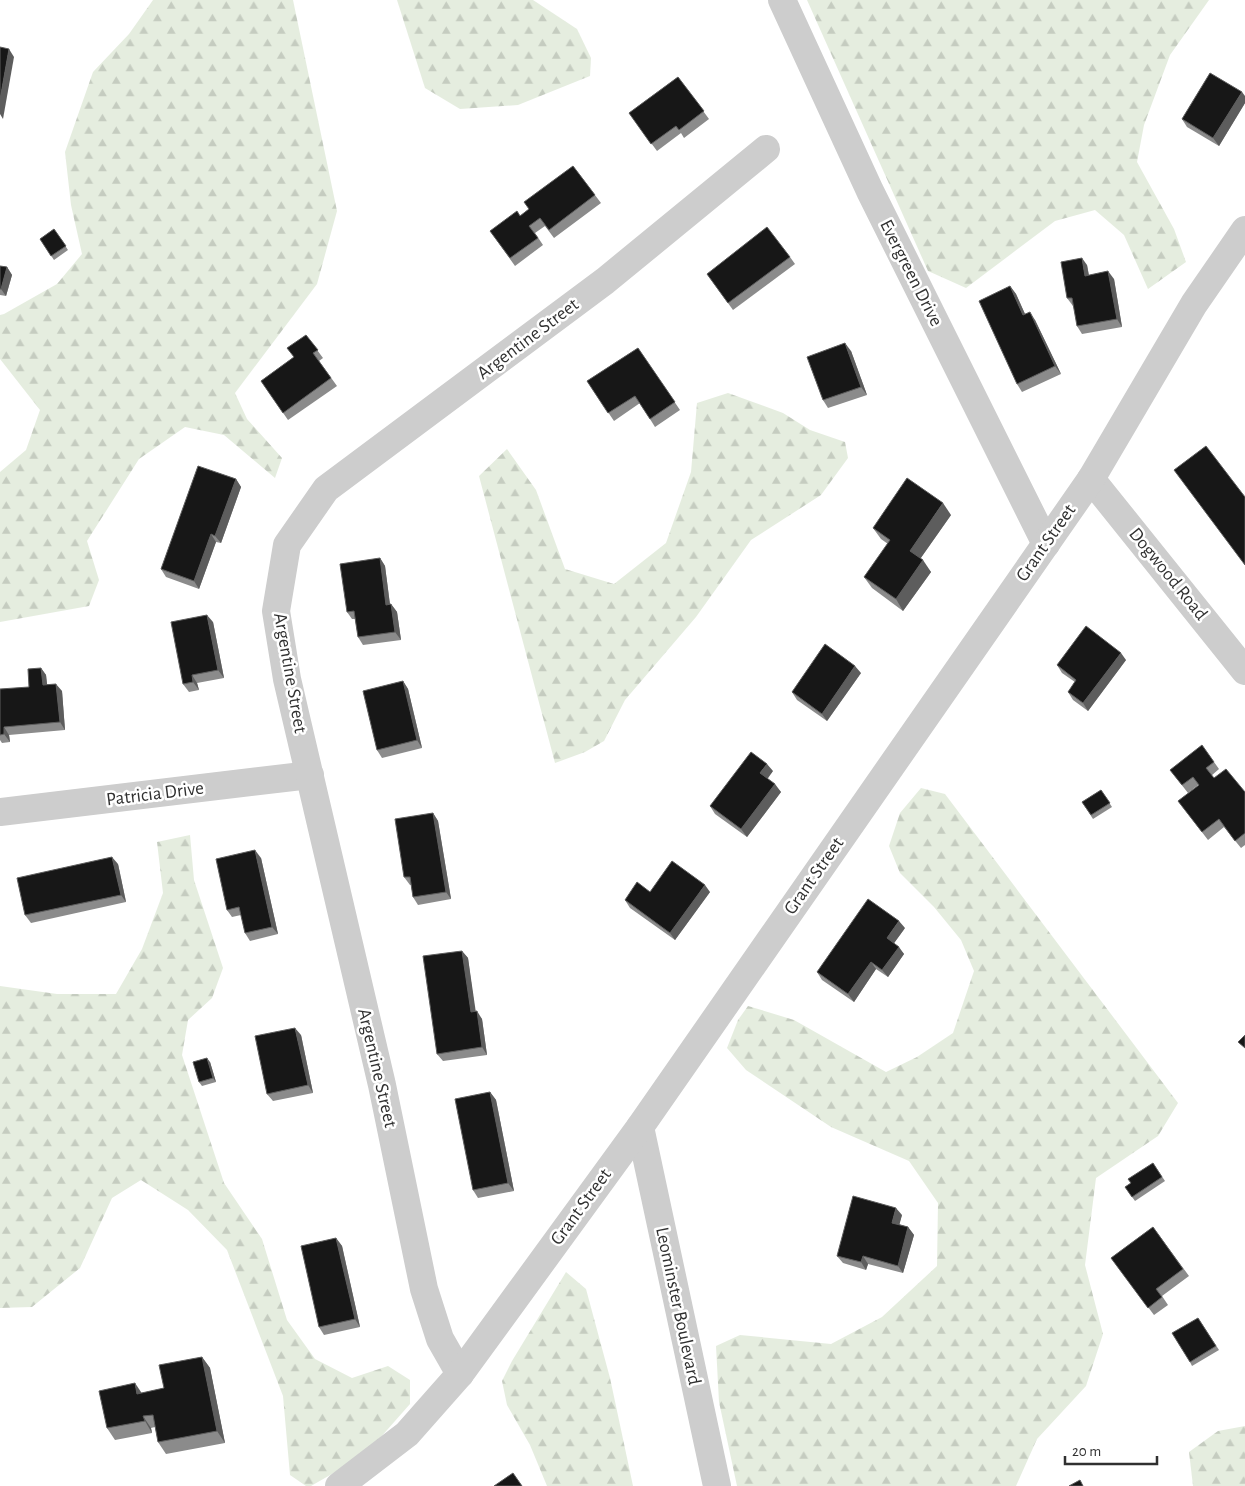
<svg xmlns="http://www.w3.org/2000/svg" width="1245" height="1486" viewBox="0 0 1245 1486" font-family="'Alegreya Sans',sans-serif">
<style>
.forest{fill:url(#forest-firs)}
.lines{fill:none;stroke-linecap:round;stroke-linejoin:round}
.minor{stroke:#cdcdcd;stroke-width:28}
.wall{fill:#8b8b8b}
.shaded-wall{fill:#5d5d5d}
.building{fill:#171717;stroke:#5d5d5d}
.labels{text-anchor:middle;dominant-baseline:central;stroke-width:5;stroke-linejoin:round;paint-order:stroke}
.street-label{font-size:19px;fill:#303030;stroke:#fff}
</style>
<defs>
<pattern id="forest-firs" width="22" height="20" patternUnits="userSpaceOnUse" patternTransform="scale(1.25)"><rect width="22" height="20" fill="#e5eddf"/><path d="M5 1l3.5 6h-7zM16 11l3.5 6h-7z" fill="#c5ccc0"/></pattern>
</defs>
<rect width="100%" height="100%" fill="#fff"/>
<!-- forest -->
<g class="forest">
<polygon points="153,0 293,0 337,211 317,284 235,393 247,419 282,458 275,478 224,435 185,427 139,459 87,541 99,580 89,606 0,622 0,472 26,450 40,410 0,359 0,315 4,314 57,284 82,254 71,205 65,152 93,72 129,34"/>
<polygon points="397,0 533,0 577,29 591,58 590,76 518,105 460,109 425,88"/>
<polygon points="807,0 1209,0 1170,55 1144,125 1137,162 1174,229 1186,262 1148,289 1124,235 1095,210 1055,221 966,288 928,271"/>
<polygon points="728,393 783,413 810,430 845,442 848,458 821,495 751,540 696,617 625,700 604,741 585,752 555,763 479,476 507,449 536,490 565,569 614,584 666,543 691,472 697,403"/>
<polygon points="921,788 945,794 1178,1103 1158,1136 1096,1178 1085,1265 1103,1334 1086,1386 1037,1439 1016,1486 737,1486 719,1402 716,1346 740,1335 831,1344 882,1317 937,1266 938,1203 909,1161 831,1127 746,1070 727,1048 738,1020 748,1006 794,1020 886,1072 917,1057 953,1033 974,971 961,940 934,907 900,873 889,846 900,813"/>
<polygon points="190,835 194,880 223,968 212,998 188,1020 182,1055 224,1183 262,1239 287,1320 315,1359 352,1378 388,1366 410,1380 410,1404 365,1455 311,1486 306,1486 290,1475 283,1396 227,1250 188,1210 141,1180 112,1198 80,1268 32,1307 0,1308 0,986 57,994 116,994 142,949 163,893 157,842"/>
<polygon points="566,1272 586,1289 610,1378 633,1486 547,1486 530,1445 507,1405 502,1381 512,1361"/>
<polygon points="1245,1426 1245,1486 1193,1486 1189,1452 1218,1431"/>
</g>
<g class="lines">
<!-- minor -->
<g class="minor">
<polyline points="782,0 870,191 1046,544"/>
<polyline points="1091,479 1245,671"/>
<polyline points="0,812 310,775"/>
<polyline points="640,1127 717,1486"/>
<polyline points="460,1374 440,1339 424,1289 382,1085 287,679 276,611 287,545 326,489 605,281 766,149"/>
<polyline points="339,1486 407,1434 460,1374 640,1127 1091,479 1194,304 1245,230"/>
</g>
</g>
<!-- wall -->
<g class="wall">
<polygon points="678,77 709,119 684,138 681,133 657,151 629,113"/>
<polygon points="1245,96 1245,103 1219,146 1187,127 1182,119"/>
<polygon points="573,166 601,203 554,238 545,226 535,233 543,245 515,266 490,231 520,216 529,209"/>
<polygon points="54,229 68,250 54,260 40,239"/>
<polygon points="790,257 795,264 733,310 707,274"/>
<polygon points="1087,265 1089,275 1114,279 1122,327 1082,334 1077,326 1074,306 1073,306 1067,298"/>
<polygon points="0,266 7,267 12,275 6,296 0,295"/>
<polygon points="1010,286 1016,294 1025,314 1035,320 1061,374 1022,392 1017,384"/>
<polygon points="306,335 323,358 319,361 337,386 288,420 261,381 294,357"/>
<polygon points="638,348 680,410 655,427 640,403 614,421 587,381"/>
<polygon points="851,351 867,395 828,408 823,400"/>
<polygon points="236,479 241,487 221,543 216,542 199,589 166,577 161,569"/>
<polygon points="951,515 920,559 931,572 903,611 872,588 864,577 888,544 881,539 873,528"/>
<polygon points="380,558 385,566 390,604 391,604 397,612 401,640 363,645 358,637 355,619 352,619 347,612"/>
<polygon points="213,622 224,678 197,683 199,690 189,692 183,684"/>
<polygon points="1126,660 1088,711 1073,700 1068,692 1075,682 1062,673 1057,665"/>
<polygon points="41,668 46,675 47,684 62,691 65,730 9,735 10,742 2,743 0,740 0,735"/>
<polygon points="861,673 827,721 797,700 792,692"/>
<polygon points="403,681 408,689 422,748 382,758 377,750"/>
<polygon points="1214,762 1219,769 1211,776 1214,778 1245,792 1245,845 1241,848 1224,827 1208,840 1178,801 1199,785 1198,785 1188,793 1170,770"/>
<polygon points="773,771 767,778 781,792 747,837 715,814 710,806"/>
<polygon points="1101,790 1112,807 1093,819 1082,802"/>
<polygon points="433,813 438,821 451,899 418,905 413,897 411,885 410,885 404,877"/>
<polygon points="261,858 278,934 250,941 245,933 241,915 232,917 227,910"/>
<polygon points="118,864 126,902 31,923 25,915"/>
<polygon points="650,892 710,892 675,940 630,908 625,900"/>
<polygon points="905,928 894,943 904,954 888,977 876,969 854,1002 822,980 817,972"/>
<polygon points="462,951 468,958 475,1012 482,1019 487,1055 443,1061 437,1054"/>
<polygon points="301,1035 313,1093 273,1101 267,1094"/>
<polygon points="210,1062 216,1082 202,1086 199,1082"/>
<polygon points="490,1092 496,1100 514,1191 478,1198 473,1190"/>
<polygon points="1153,1163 1165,1181 1135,1201 1125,1187 1131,1183"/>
<polygon points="902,1215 899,1224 908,1227 914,1235 903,1273 868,1264 866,1270 843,1263 837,1256"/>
<polygon points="1153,1227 1189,1276 1162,1296 1168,1305 1154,1315 1111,1258"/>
<polygon points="336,1238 342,1246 360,1327 324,1335 319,1327"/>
<polygon points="1198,1318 1219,1350 1192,1366 1190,1362"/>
<polygon points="202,1357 210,1368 225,1443 166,1454 158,1442 155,1427 151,1428 152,1433 115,1440 107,1428 142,1393 164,1388"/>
</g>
<!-- shaded-wall -->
<g class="shaded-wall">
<polygon points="9,49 14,57 3,119 0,114 0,100"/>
<polygon points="1242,92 1245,96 1245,103 1219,146 1213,138"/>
<polygon points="1082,258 1087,265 1090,283 1085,276"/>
<polygon points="7,267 12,275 6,296 1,289"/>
<polygon points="1108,271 1114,279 1122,327 1117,319"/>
<polygon points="1010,286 1016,294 1029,323 1023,315"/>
<polygon points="1030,312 1035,320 1061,374 1055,366"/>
<polygon points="845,343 851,351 867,395 861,387"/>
<polygon points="236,479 241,487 221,543 215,536"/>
<polygon points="943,503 951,515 918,562 910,551"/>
<polygon points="211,534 216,542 199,589 194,581"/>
<polygon points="380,558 385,566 391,613 386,605"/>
<polygon points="923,560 931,572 903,611 896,599"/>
<polygon points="391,604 397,612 401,640 395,632"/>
<polygon points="207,615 213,622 224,678 218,670"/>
<polygon points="1121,653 1126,660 1088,711 1083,703"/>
<polygon points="855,666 861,673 827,721 822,714"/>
<polygon points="41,668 46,675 48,693 43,685"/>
<polygon points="192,675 197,683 199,690 193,682"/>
<polygon points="403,681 408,689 422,748 417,740"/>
<polygon points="56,684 62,691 65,730 60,722"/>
<polygon points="4,727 9,735 10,742 4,734"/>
<polygon points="767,764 773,771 766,781 760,773"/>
<polygon points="775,784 781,792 747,837 741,829"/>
<polygon points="433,813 438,821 451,899 446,892"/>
<polygon points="255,850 261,858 278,934 272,927"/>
<polygon points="112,857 118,864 126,902 121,895"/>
<polygon points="705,885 710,892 675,940 670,933"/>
<polygon points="899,921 905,928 892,946 887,938"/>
<polygon points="899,947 904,954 888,977 882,970"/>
<polygon points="462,951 468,958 477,1020 471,1012"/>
<polygon points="871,962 876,969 854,1002 848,994"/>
<polygon points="477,1011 482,1019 487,1055 482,1047"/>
<polygon points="295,1028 301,1035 313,1093 308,1085"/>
<polygon points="207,1058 210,1062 216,1082 213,1078"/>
<polygon points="490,1092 496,1100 514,1191 508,1183"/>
<polygon points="896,1208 902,1215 898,1230 892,1223"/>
<polygon points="908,1227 914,1235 903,1273 898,1266"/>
<polygon points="336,1238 342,1246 360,1327 355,1319"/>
<polygon points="863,1256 868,1264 866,1270 861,1262"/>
<polygon points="202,1357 210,1368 225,1443 217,1431"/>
<polygon points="135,1383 143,1395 137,1394"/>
<polygon points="143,1416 151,1428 152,1433 145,1421"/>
</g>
<!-- building -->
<g class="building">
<polygon points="0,47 9,49 0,100"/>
<polygon points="1210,73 1242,92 1213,138 1182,119"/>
<polygon points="678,77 704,111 679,130 676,126 651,144 629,113"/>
<polygon points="573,166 595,195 549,230 540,218 529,226 538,238 510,258 490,231 517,211 520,216 529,209 524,202"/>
<polygon points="767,227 790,257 728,303 707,274"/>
<polygon points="54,229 66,246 51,256 40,239"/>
<polygon points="1082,258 1085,276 1108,271 1117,319 1077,326 1072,298 1067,298 1061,262"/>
<polygon points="0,266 7,267 1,289 0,289"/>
<polygon points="1010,286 1023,315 1030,312 1055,366 1017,384 979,301"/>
<polygon points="306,335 318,350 313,353 331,378 283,413 261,381 294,357 287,348"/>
<polygon points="845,343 861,387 823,400 807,357"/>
<polygon points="638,348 675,402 650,419 635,396 608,413 587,381"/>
<polygon points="1206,446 1245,497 1245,565 1174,470"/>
<polygon points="198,466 236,479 215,536 211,534 194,581 161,569"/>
<polygon points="907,478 943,503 910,551 923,560 896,599 864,577 890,540 873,528"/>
<polygon points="380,558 386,605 391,604 395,632 358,637 354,611 347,612 340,564"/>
<polygon points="207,615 218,670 192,675 193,682 183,684 171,622"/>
<polygon points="1086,626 1121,653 1083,703 1068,692 1076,680 1057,665"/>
<polygon points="825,644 855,666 822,714 792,692"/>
<polygon points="41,668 43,685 56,684 60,722 4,727 4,734 0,735 0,689 29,687 28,669"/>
<polygon points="403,681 417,740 377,750 363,691"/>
<polygon points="1202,745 1214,762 1206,768 1214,778 1226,769 1245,792 1245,833 1235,841 1219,819 1202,832 1178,801 1199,785 1193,777 1182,785 1170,770"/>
<polygon points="751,752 767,764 760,773 775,784 741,829 710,806"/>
<polygon points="1101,790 1110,803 1091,815 1082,802"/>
<polygon points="433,813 446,892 413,897 410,877 404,877 395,819"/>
<polygon points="255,850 272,927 245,933 239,907 227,910 216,859"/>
<polygon points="112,857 121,895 25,915 17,878"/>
<polygon points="672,861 705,885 670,933 625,900 637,882 650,892"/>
<polygon points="868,899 899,921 887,938 899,947 882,970 871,962 848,994 817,972"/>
<polygon points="462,951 471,1012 477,1011 482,1047 437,1054 423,956"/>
<polygon points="295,1028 308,1085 267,1094 255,1036"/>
<polygon points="1245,1035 1245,1048 1238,1042"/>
<polygon points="207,1058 213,1078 199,1082 193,1062"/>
<polygon points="490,1092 508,1183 473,1190 455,1099"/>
<polygon points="1153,1163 1162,1177 1132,1197 1125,1187 1131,1183 1128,1179"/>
<polygon points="853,1196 896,1208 892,1223 908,1227 898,1266 863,1256 861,1262 837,1256"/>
<polygon points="1153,1227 1183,1269 1156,1289 1162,1297 1148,1308 1111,1258"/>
<polygon points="336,1238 355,1319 319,1327 301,1246"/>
<polygon points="1198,1318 1216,1346 1190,1362 1172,1333"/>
<polygon points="202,1357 217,1431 158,1442 153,1415 143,1416 145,1421 107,1428 99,1391 135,1383 137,1394 164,1388 159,1365"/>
<polygon points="513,1473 522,1486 494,1486"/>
<polygon points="1080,1480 1083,1486 1069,1486"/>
</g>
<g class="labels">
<!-- street labels -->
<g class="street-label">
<text transform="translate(911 273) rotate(63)">Evergreen Drive</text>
<text transform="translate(528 339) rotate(-37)">Argentine Street</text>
<text transform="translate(1046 543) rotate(-55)">Grant Street</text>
<text transform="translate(1168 574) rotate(51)">Dogwood Road</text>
<text transform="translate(290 673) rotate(80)">Argentine Street</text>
<text transform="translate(155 794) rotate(-7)">Patricia Drive</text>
<text transform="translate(814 876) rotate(-55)">Grant Street</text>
<text transform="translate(377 1068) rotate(77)">Argentine Street</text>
<text transform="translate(581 1207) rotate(-54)">Grant Street</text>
<text transform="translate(678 1306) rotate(78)">Leominster Boulevard</text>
</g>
</g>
<!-- scale -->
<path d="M1065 1456v8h92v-8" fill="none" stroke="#303030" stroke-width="2.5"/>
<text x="1072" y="1456" font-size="15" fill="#303030" stroke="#ffffff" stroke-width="4" paint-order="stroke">20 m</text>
</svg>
